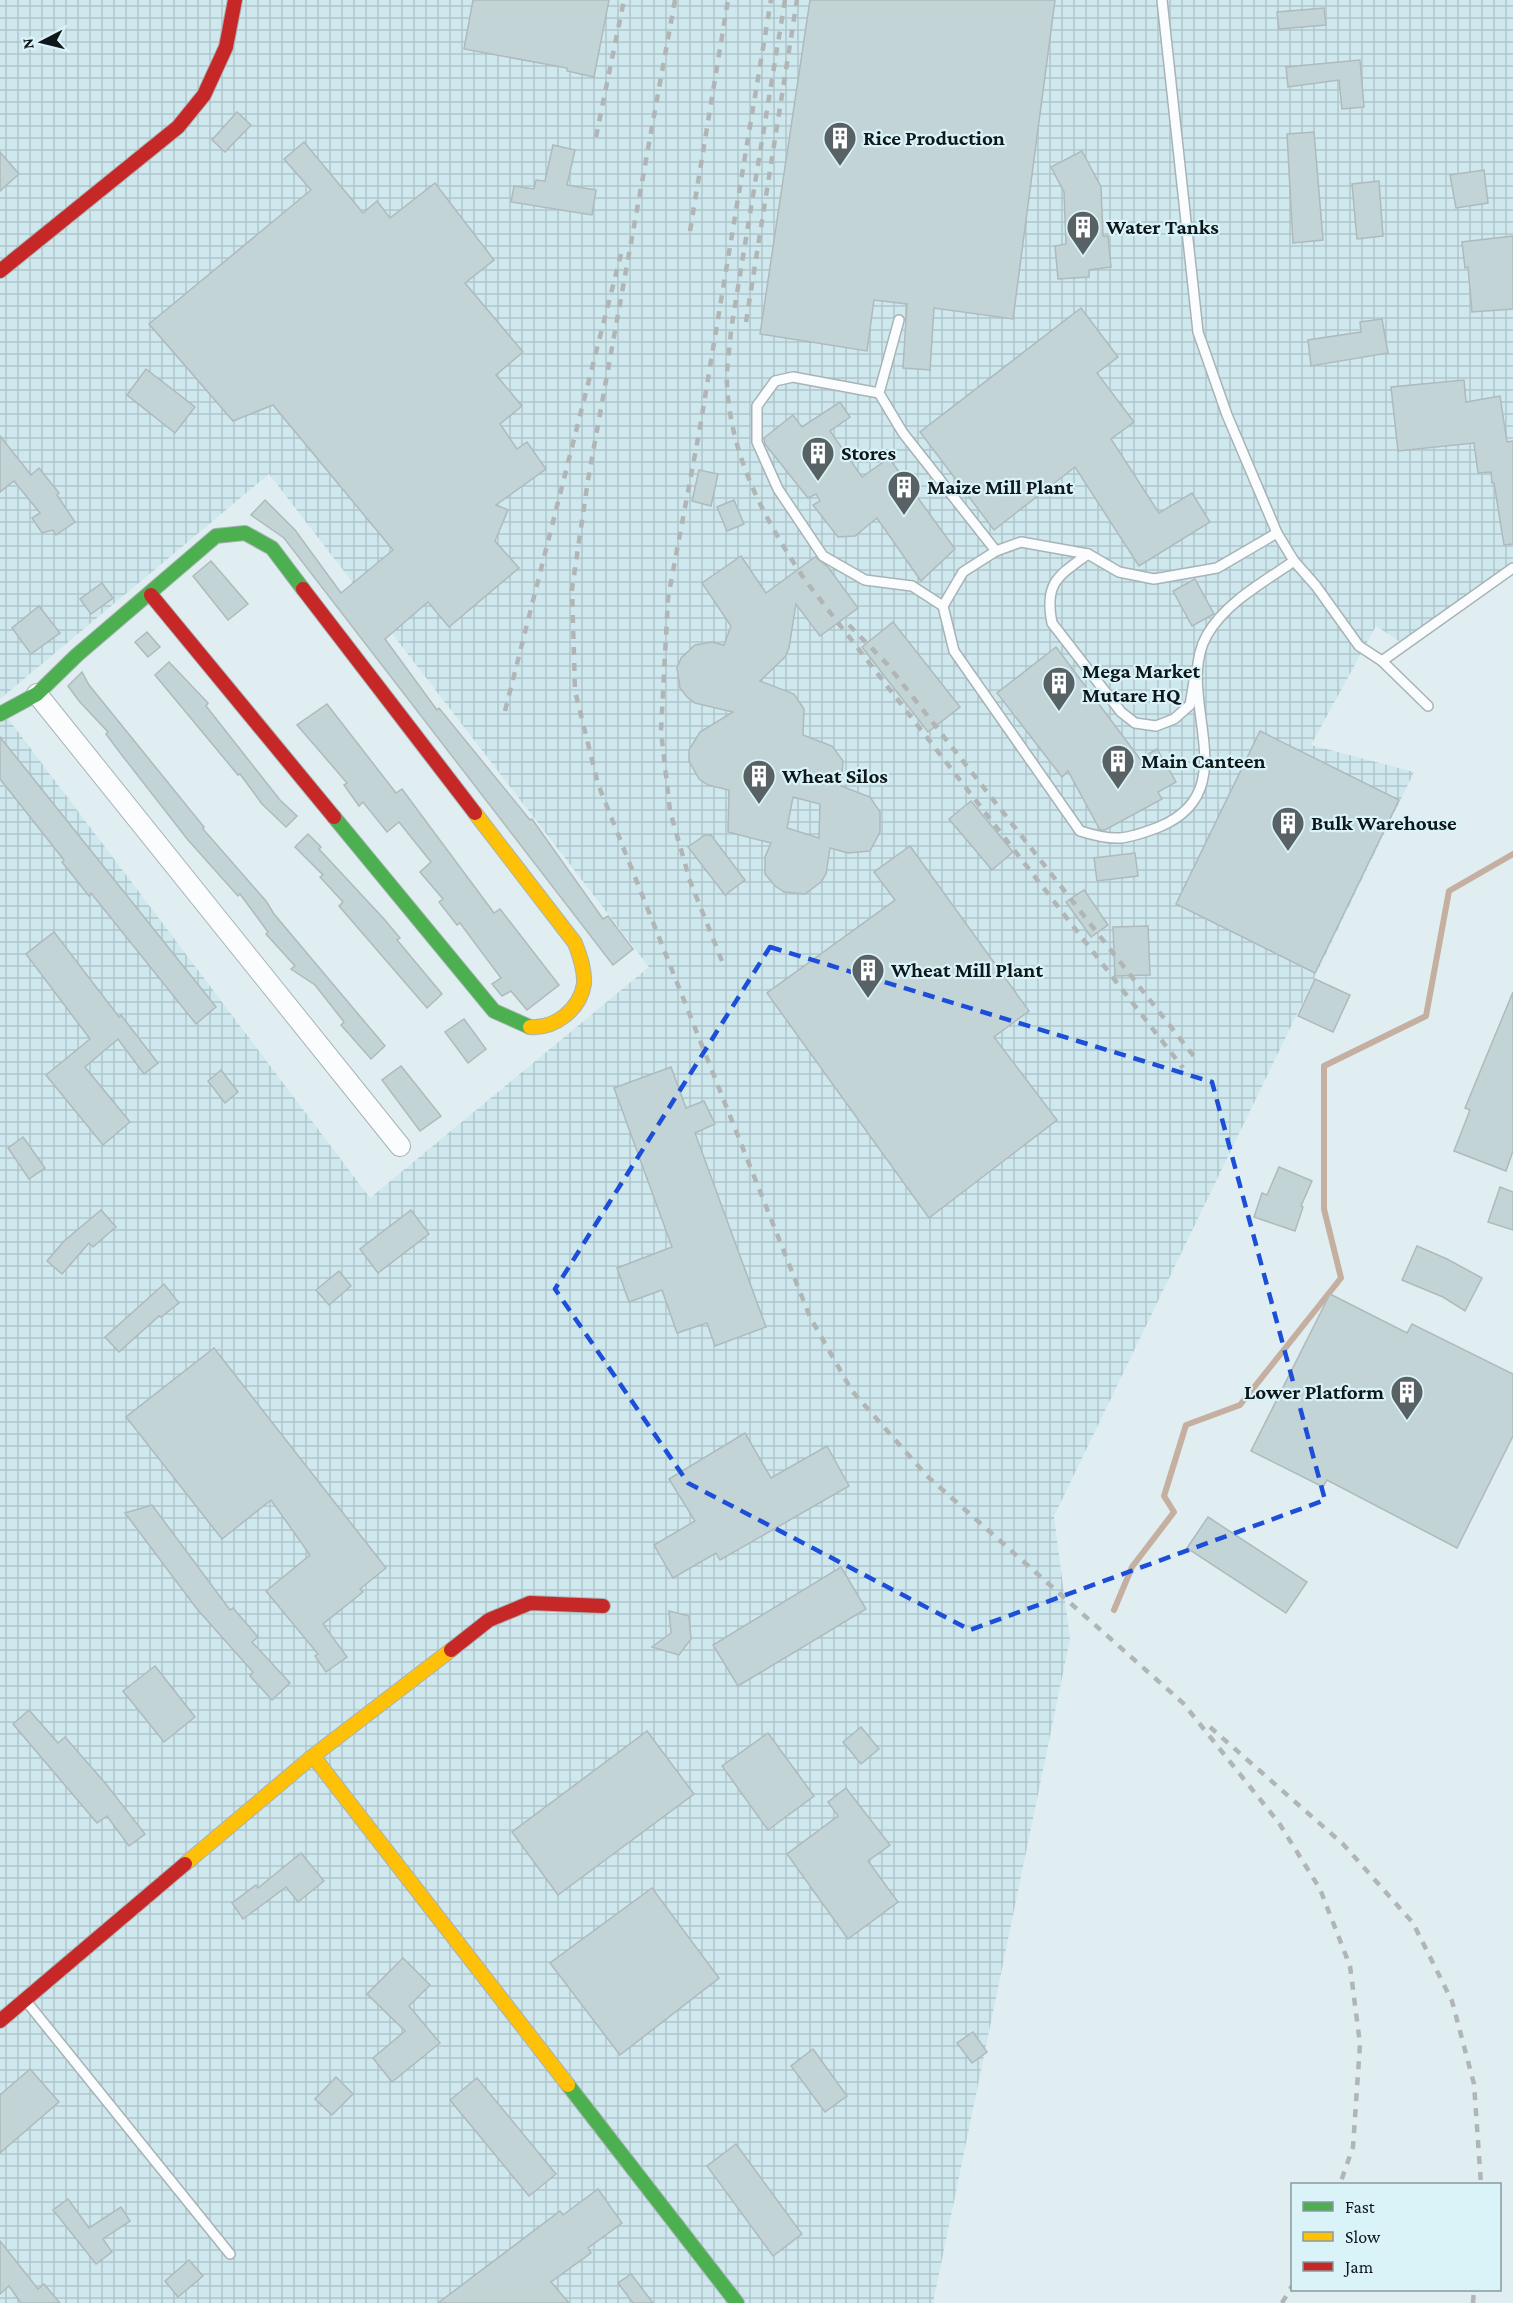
<svg xmlns="http://www.w3.org/2000/svg" width="1513" height="2303" viewBox="0 0 1513 2303" font-family="'Crimson Pro',serif">
<style>
.industrial{fill:url(#industrial-grid)}
.lines{fill:none;stroke-linecap:round;stroke-linejoin:round}
.stream{stroke:#c5afa0;stroke-width:6}
.building{fill:#c3d4d7;stroke:#aebabc;stroke-width:1.5;fill-rule:evenodd}
.lane-casing{stroke:#a8b3b6;stroke-width:12}
.street-casing{stroke:#a8b3b6;stroke-width:22}
.fast-casing{stroke:#a8b3b6;stroke-width:16}
.slow-casing{stroke:#a8b3b6;stroke-width:16}
.jam-casing{stroke:#a8b3b6;stroke-width:16}
.lane{stroke:#fafcfd;stroke-width:9}
.street{stroke:#fafcfd;stroke-width:20}
.fast{stroke:#4caf50;stroke-width:14}
.slow{stroke:#ffc107;stroke-width:14}
.jam{stroke:#c62828;stroke-width:14}
.rail{stroke:#b1b5b6;stroke-width:4.5;stroke-dasharray:8 8;stroke-linecap:butt}
.marked{fill:none;stroke:#1d4ed8;stroke-width:4.5;stroke-dasharray:12 8;stroke-linejoin:round}
.labels{text-anchor:middle;dominant-baseline:central;stroke-width:4.5;stroke-linejoin:round;paint-order:stroke}
.poi-label{font-size:21px;font-weight:bold;fill:#0e1719;stroke:#d9f3f8;text-anchor:start}
</style>
<defs>
<pattern id="industrial-grid" width="8" height="8" patternUnits="userSpaceOnUse" patternTransform="scale(1.5)"><rect width="8" height="8" fill="#cee8ee"/><path d="M0 4h8M4 0v8" fill="none" stroke="#b0c6cc"/></pattern>
</defs>
<rect width="100%" height="100%" fill="#e0eef1"/>
<!-- industrial -->
<polygon class="industrial" points="0,0 1513,0 1513,574 1408,647 1376,626 1311,745 1414,772 1054,1516 1070,1639 933,2303 0,2303 0,708 370,1198 649,967 269,474 0,699"/>
<g class="lines">
<!-- stream -->
<polyline class="stream" points="1114,1610 1132,1567 1174,1512 1164,1496 1186,1425 1240,1405 1341,1278 1324,1209 1324,1066 1426,1016 1449,891 1513,854"/>
</g>
<!-- building -->
<g class="building">
<polygon points="473,0 609,0 594,77 567,71 567,68 464,49"/>
<polygon points="810,0 1055,0 1013,319 934,308 930,370 903,368 907,304 874,300 867,351 760,334"/>
<polygon points="1324,8 1326,25 1279,29 1277,12"/>
<polygon points="1360,60 1364,107 1342,109 1339,80 1288,87 1286,67"/>
<polygon points="237,112 251,125 225,152 212,140"/>
<polygon points="1314,132 1323,240 1293,243 1287,134"/>
<polygon points="304,142 363,213 377,201 390,218 435,183 494,260 465,283 523,352 496,375 522,406 500,424 517,449 527,442 546,469 496,505 508,510 495,541 519,568 449,627 428,602 385,639 437,710 439,708 530,820 532,819 603,919 608,916 633,949 613,965 284,538 251,515 265,500 295,530 341,593 393,550 273,405 233,421 149,324 311,190 284,159"/>
<polygon points="553,145 575,150 567,185 596,190 592,215 511,202 514,186 534,189 536,180 545,181"/>
<polygon points="1082,151 1101,187 1103,236 1108,236 1111,267 1089,270 1089,277 1058,279 1055,246 1066,244 1064,192 1051,167"/>
<polygon points="0,152 19,174 0,191"/>
<polygon points="1484,170 1488,203 1456,208 1450,175"/>
<polygon points="1379,181 1383,236 1357,239 1352,184"/>
<polygon points="1513,236 1513,309 1472,312 1468,267 1465,268 1462,242"/>
<polygon points="1081,308 1118,357 1097,373 1134,422 1111,439 1159,513 1192,493 1210,522 1139,566 1075,467 994,530 920,432"/>
<polygon points="1382,319 1388,353 1311,366 1308,340 1361,332 1360,322"/>
<polygon points="146,369 195,407 175,433 127,395"/>
<polygon points="1464,380 1466,402 1500,396 1507,442 1513,441 1513,544 1504,545 1494,483 1492,483 1491,472 1478,473 1474,443 1398,451 1391,387"/>
<polygon points="840,402 850,417 830,431 862,477 889,458 955,549 921,581 877,518 855,536 838,537 813,505 820,501 816,494 808,498 765,444 764,438 793,415 802,427"/>
<polygon points="0,436 31,475 39,468 59,493 57,495 75,522 56,535 53,530 42,533 32,518 40,513 14,481 0,492"/>
<polygon points="699,470 718,474 711,506 692,501"/>
<polygon points="734,500 744,524 727,531 717,507"/>
<path d="M741 556 766 593 815 557 828 567 858 608 820 636 796 604 789 648 785 657 760 681 794 694 804 709 803 735 832 746 843 761 841 786 870 797 880 812V832L870 851 848 853 830 848 826 874 821 882 805 894 784 892 775 886 765 874V857L771 843 728 832 729 790 708 785 699 779 689 761V750L700 732 733 712 695 703 687 697 680 688 677 668 681 658 695 645 712 642 724 645 731 626 702 583ZM793 797 820 804 819 838 787 828Z"/>
<polygon points="211,561 248,604 228,620 193,576"/>
<polygon points="1195,579 1214,614 1192,626 1173,591"/>
<polygon points="102,583 113,598 91,614 80,599"/>
<polygon points="39,606 60,633 31,654 12,628"/>
<polygon points="893,622 960,707 928,732 862,647"/>
<polygon points="147,632 160,647 148,657 135,642"/>
<polygon points="1056,647 1140,759 1157,749 1176,782 1158,792 1162,799 1105,830 1100,830 1068,771 1062,777 997,693"/>
<polygon points="169,662 208,703 206,706 280,800 297,816 286,827 262,804 240,774 238,775 155,675"/>
<polygon points="82,672 89,685 204,827 203,829 266,901 274,914 385,1046 371,1059 341,1025 344,1022 315,985 291,969 295,966 266,934 268,932 240,894 238,896 188,840 121,754 106,734 108,732 79,701 68,686"/>
<polygon points="327,704 396,793 402,789 494,913 500,909 559,985 527,1010 511,991 502,996 492,984 501,978 460,923 457,925 439,902 443,899 420,872 431,862 399,822 387,832 363,802 359,806 344,785 347,783 297,725"/>
<polygon points="1260,731 1399,800 1315,973 1176,904"/>
<polygon points="0,737 216,1007 196,1024 91,893 89,896 62,862 64,860 0,779"/>
<polygon points="971,801 1013,852 992,870 949,819"/>
<polygon points="308,834 321,847 319,849 384,919 400,938 397,940 442,994 427,1008 339,906 343,902 320,877 323,875 295,847"/>
<polygon points="705,835 711,835 745,880 725,895 688,847"/>
<polygon points="910,846 1029,1011 994,1037 1057,1120 929,1218 767,993 895,900 874,872"/>
<polygon points="1135,853 1138,876 1097,881 1094,858"/>
<polygon points="1084,890 1108,925 1091,937 1066,902"/>
<polygon points="1148,926 1150,975 1115,976 1113,927"/>
<polygon points="54,932 119,1017 121,1015 158,1063 144,1074 118,1039 85,1067 130,1122 103,1145 46,1075 90,1039 26,954"/>
<polygon points="1315,979 1350,995 1333,1032 1298,1016"/>
<polygon points="1513,992 1513,1151 1506,1171 1454,1151 1470,1110 1465,1108"/>
<polygon points="464,1019 486,1049 468,1063 445,1032"/>
<polygon points="401,1066 441,1116 420,1131 382,1080"/>
<polygon points="671,1067 686,1108 704,1101 715,1124 695,1133 766,1327 715,1346 707,1323 677,1333 662,1290 629,1302 617,1268 672,1247 614,1088"/>
<polygon points="221,1070 238,1092 225,1103 208,1081"/>
<polygon points="23,1137 45,1168 29,1179 8,1148"/>
<polygon points="1279,1167 1312,1181 1301,1206 1303,1207 1295,1231 1254,1217 1262,1193 1267,1195"/>
<polygon points="1500,1187 1513,1192 1513,1230 1488,1222"/>
<polygon points="101,1210 116,1227 93,1247 89,1243 62,1274 47,1261 64,1241"/>
<polygon points="411,1210 429,1234 378,1273 360,1249"/>
<polygon points="1417,1246 1447,1259 1482,1278 1465,1311 1443,1297 1402,1280"/>
<polygon points="339,1271 351,1286 329,1305 316,1290"/>
<polygon points="164,1284 179,1303 161,1317 159,1316 119,1352 105,1337"/>
<polygon points="1330,1294 1407,1333 1412,1324 1513,1374 1513,1436 1457,1548 1327,1480 1323,1487 1251,1451"/>
<polygon points="214,1348 386,1568 360,1589 363,1592 323,1624 347,1657 326,1672 315,1656 318,1654 266,1591 310,1555 271,1500 222,1539 126,1417"/>
<polygon points="745,1433 771,1478 827,1446 849,1486 720,1560 716,1553 673,1578 654,1545 695,1521 669,1479"/>
<polygon points="152,1505 230,1610 233,1608 258,1637 252,1642 290,1683 272,1700 250,1676 253,1672 197,1609 125,1513"/>
<polygon points="1208,1517 1307,1582 1286,1613 1187,1548"/>
<polygon points="841,1567 866,1609 738,1686 713,1645"/>
<polygon points="669,1611 689,1616 691,1639 679,1655 652,1647 671,1633"/>
<polygon points="155,1666 195,1717 164,1742 123,1691"/>
<polygon points="29,1710 58,1743 65,1737 106,1784 145,1834 129,1846 107,1816 97,1823 13,1724"/>
<polygon points="861,1727 879,1749 861,1764 843,1742"/>
<polygon points="647,1731 694,1794 558,1895 512,1832"/>
<polygon points="768,1733 814,1796 768,1830 722,1766"/>
<polygon points="846,1788 890,1845 868,1861 898,1902 848,1939 787,1854 838,1816 828,1802"/>
<polygon points="301,1853 324,1881 298,1902 286,1887 243,1919 232,1903 256,1885 258,1888"/>
<polygon points="652,1888 719,1978 620,2055 550,1963"/>
<polygon points="403,1958 430,1985 409,2006 440,2043 392,2082 373,2058 405,2031 367,1994"/>
<polygon points="973,2032 987,2052 972,2063 957,2043"/>
<polygon points="813,2049 847,2096 825,2112 791,2066"/>
<polygon points="30,2069 59,2102 0,2153 0,2095"/>
<polygon points="336,2077 353,2094 332,2115 315,2099"/>
<polygon points="477,2078 556,2174 529,2196 450,2100"/>
<polygon points="736,2144 802,2234 773,2256 707,2166"/>
<polygon points="598,2189 622,2223 588,2248 591,2253 551,2282 569,2303 438,2303 560,2211 563,2215"/>
<polygon points="68,2199 89,2228 121,2207 130,2221 103,2239 112,2252 96,2264 53,2210"/>
<polygon points="0,2241 38,2289 44,2284 60,2303 21,2303 9,2286 0,2294"/>
<polygon points="189,2260 203,2276 178,2297 165,2281"/>
<polygon points="631,2274 653,2303 633,2303 618,2283"/>
</g>
<g class="lines">
<defs>
<g id="lane">
<polyline points="1162,0 1198,332 1227,415 1277,533 1294,561 1316,586 1359,646 1382,661 1428,706"/>
<polyline points="899,320 879,393 903,433 996,551"/>
<polyline points="879,393 793,377 775,381 757,406 757,442 778,489 823,556 865,580 912,586 943,606"/>
<path d="M1277 533 1217 568 1154 579 1119 572 1088 554 1021 542 996 551 963 572 943 606 954 651 1080 831C1115 842 1125 840 1159 827 1249 790 1172 696 1207 635 1226 602 1264 582 1294 561"/>
<path d="M1088 554C1058 576 1044 583 1052 623L1121 712 1135 723 1156 726 1174 719 1190 705 1194 681"/>
<polyline points="1382,661 1513,568"/>
<polyline points="26,2001 230,2254"/>
</g>
<polyline id="street" points="37,694 400,1146"/>
<g id="fast">
<polyline points="0,714 37,694 77,655 216,536 245,533 272,548 303,589"/>
<polyline points="334,817 494,1011 530,1027"/>
<polyline points="568,2085 737,2303"/>
</g>
<g id="slow">
<path d="M475 813 575 943C580 956 585 970 584 984 580 1010 554 1029 530 1027"/>
<polyline points="313,1756 568,2085"/>
<polyline points="185,1864 313,1756 451,1650"/>
</g>
<g id="jam">
<polyline points="0,271 178,127 204,95 226,47 235,0"/>
<polyline points="303,589 475,813"/>
<polyline points="151,595 334,817"/>
<polyline points="451,1650 489,1620 530,1603 603,1606"/>
<polyline points="0,2021 185,1864"/>
</g>
</defs>
<!-- lane casing -->
<use href="#lane" class="lane-casing"/>
<!-- street casing -->
<use href="#street" class="street-casing"/>
<!-- fast casing -->
<use href="#fast" class="fast-casing"/>
<!-- slow casing -->
<use href="#slow" class="slow-casing"/>
<!-- jam casing -->
<use href="#jam" class="jam-casing"/>
<!-- lane -->
<use href="#lane" class="lane"/>
<!-- street -->
<use href="#street" class="street"/>
<!-- fast -->
<use href="#fast" class="fast"/>
<!-- slow -->
<use href="#slow" class="slow"/>
<!-- jam -->
<use href="#jam" class="jam"/>
<!-- rail -->
<g class="rail">
<polyline points="675,0 588,480 572,589 575,691 598,784 810,1317 852,1391 927,1476 1183,1703 1279,1823 1320,1889 1350,1966 1360,2044 1353,2147 1340,2184"/>
<path d="M785 0 731 330C730 348 726 367 727 385 731 458 765 520 805 580L1183 1068"/>
<polyline points="596,137 624,0"/>
<polyline points="690,231 728,0"/>
<polyline points="746,322 797,0"/>
<polyline points="849,625 887,664 1196,1059"/>
<polyline points="505,711 621,254"/>
<polyline points="722,961 690,881 670,811 661,731 668,598 699,433 771,0"/>
<polyline points="1210,1727 1343,1844 1413,1923 1452,2001 1474,2084 1481,2184"/>
<polyline points="1282,2303 1292,2286"/>
<polyline points="1473,2303 1474,2290"/>
</g>
</g>
<!-- marked area -->
<path class="marked" d="M770 947 1212 1082 1325 1500 970 1630 688 1483 555 1289Z"/>
<!-- icons -->
<defs>
<symbol id="building-pin" viewBox="-11 -11 22 30"><path d="M0 17L-7.5 6A9.5 9.5 0 1 1 7.5 6Z" fill="#586265" stroke="#d9f3f8"/><path d="M-4-6H4V6H1V3H-1V6H-4ZM-2.5-4.3h1.7v1.8h-1.7ZM.8-4.3h1.7v1.8H.8ZM-2.5-1h1.7V.8h-1.7ZM.8-1h1.7V.8H.8Z" fill="#fff"/></symbol>
</defs>
<g fill-rule="evenodd">
<use href="#building-pin" x="821" y="119" width="38" height="52"/>
<use href="#building-pin" x="1064" y="208" width="38" height="52"/>
<use href="#building-pin" x="799" y="434" width="38" height="52"/>
<use href="#building-pin" x="885" y="468" width="38" height="52"/>
<use href="#building-pin" x="1040" y="664" width="38" height="52"/>
<use href="#building-pin" x="1099" y="742" width="38" height="52"/>
<use href="#building-pin" x="740" y="757" width="38" height="52"/>
<use href="#building-pin" x="1269" y="804" width="38" height="52"/>
<use href="#building-pin" x="849" y="951" width="38" height="52"/>
<use href="#building-pin" x="1388" y="1373" width="38" height="52"/>
</g>
<g class="labels">
<!-- poi labels -->
<g class="poi-label">
<text x="863" y="138">Rice Production</text>
<text x="1106" y="227">Water Tanks</text>
<text x="841" y="453">Stores</text>
<text x="927" y="487">Maize Mill Plant</text>
<text x="1082" y="671">Mega Market<tspan x="1082" dy="24">Mutare HQ</tspan></text>
<text x="1141" y="761">Main Canteen</text>
<text x="782" y="776">Wheat Silos</text>
<text x="1311" y="823">Bulk Warehouse</text>
<text x="891" y="970">Wheat Mill Plant</text>
<text x="1384" y="1392" text-anchor="end">Lower Platform</text>
</g>
</g>
<!-- legend -->
<rect x="1291" y="2183" width="210" height="108" fill="#d9f3f8" stroke="#889b9f" stroke-width="1.5"/>
<rect x="1303" y="2202" width="30" height="9" fill="#4caf50" stroke="#889b9f" stroke-width="1.5"/>
<text x="1345" y="2213" font-size="18" fill="#0e1719">Fast</text>
<rect x="1303" y="2232" width="30" height="9" fill="#ffc107" stroke="#889b9f" stroke-width="1.5"/>
<text x="1345" y="2243" font-size="18" fill="#0e1719">Slow</text>
<rect x="1303" y="2262" width="30" height="9" fill="#c62828" stroke="#889b9f" stroke-width="1.5"/>
<text x="1345" y="2273" font-size="18" fill="#0e1719">Jam</text>
<!-- north arrow -->
<g transform="translate(42 42) rotate(263)" stroke="#d9f3f8" stroke-width="4.5" paint-order="stroke">
<path d="M0-4.5L10 22L0 15L-10 22Z" fill="#0e1719"/>
<text y="-9" font-size="16" font-weight="bold" text-anchor="middle" fill="#0e1719">N</text>
</g>
</svg>
